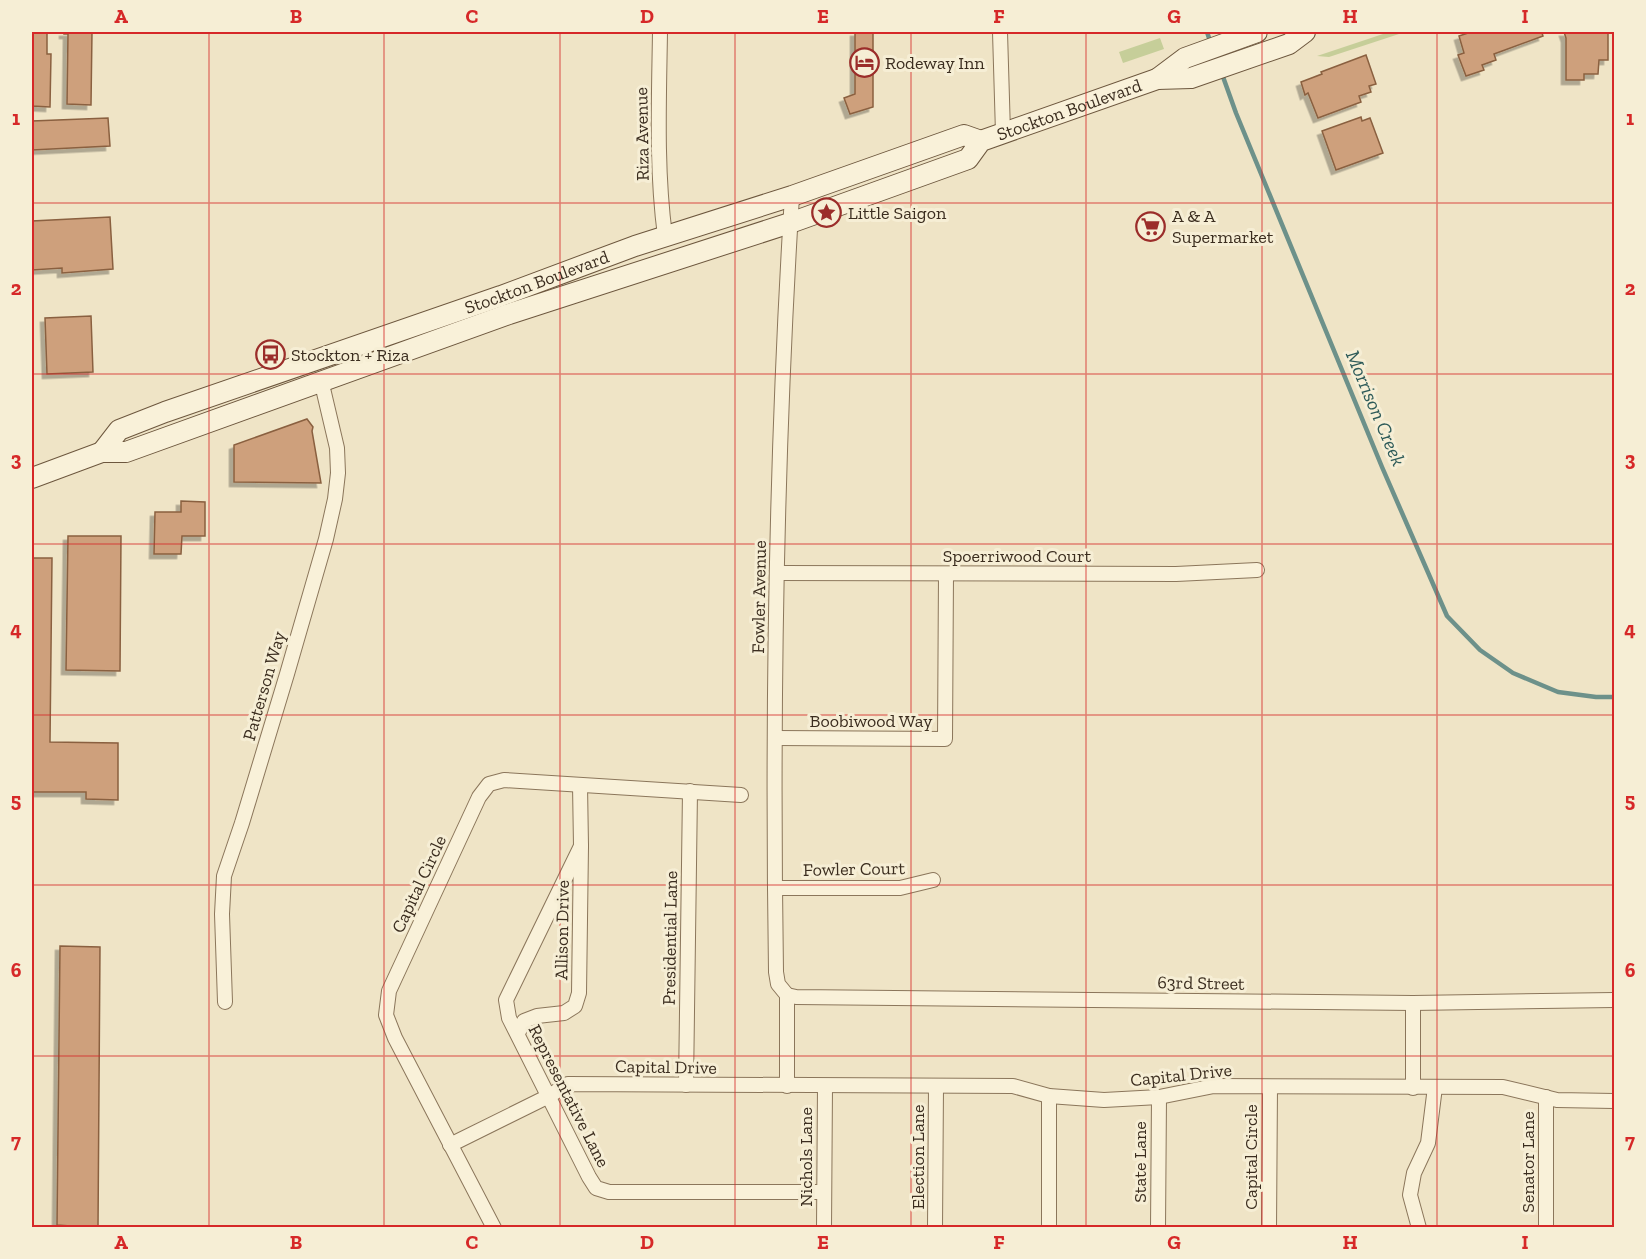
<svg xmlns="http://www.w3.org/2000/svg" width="1646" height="1259" viewBox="0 0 1646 1259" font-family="'Zilla Slab',serif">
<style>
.green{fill:#c6ce99}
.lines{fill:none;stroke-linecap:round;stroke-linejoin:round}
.stream{stroke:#6d918a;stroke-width:4.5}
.building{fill:#cea07b;stroke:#8a6040;stroke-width:1.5;filter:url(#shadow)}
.street-casing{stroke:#8b765b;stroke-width:16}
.secondary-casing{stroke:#6d573e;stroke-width:22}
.street{stroke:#f9f1d9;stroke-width:14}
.secondary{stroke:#f9f1d9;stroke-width:20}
.grid{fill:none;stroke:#d62828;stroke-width:1.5;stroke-opacity:0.55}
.labels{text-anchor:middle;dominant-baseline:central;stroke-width:6;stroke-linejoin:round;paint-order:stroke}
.poi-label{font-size:18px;fill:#3b2d1f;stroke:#f6eed5;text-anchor:start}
.street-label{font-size:18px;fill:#3b2d1f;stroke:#f6eed5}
.water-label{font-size:20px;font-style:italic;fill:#2e5b59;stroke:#f6eed5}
.neatline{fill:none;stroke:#d62828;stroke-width:2}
.grid-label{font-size:20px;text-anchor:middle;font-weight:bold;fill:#d62828}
</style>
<defs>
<filter id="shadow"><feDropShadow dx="-4.5" dy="4.5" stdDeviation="0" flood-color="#0004"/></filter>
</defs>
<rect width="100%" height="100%" fill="#efe4c6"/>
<!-- green -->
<g class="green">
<polygon points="1389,32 1398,32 1399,34 1329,57 1317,56"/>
<polygon points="1160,38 1164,49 1123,63 1119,52"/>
</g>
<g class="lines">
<!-- stream -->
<g class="stream">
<polyline points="1207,32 1211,44"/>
<polyline points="1222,74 1236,113 1382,467 1447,616 1480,650 1513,673 1558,692 1596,697 1614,697"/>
</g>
</g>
<!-- building -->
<g class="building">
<polygon points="32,32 47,32 47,54 51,54 50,107 32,106"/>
<polygon points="64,32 92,32 91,105 67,104 68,34 64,34"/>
<polygon points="855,32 873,32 873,107 850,114 844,98 855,94"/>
<polygon points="1471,32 1545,32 1542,33 1543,36 1494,54 1496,60 1482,65 1484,70 1466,76 1458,55 1464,53 1459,36"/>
<polygon points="1564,32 1608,32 1608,60 1599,60 1598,74 1584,74 1584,80 1566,80 1566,38"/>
<polygon points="1366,55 1376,84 1369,86 1371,92 1359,96 1361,102 1318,118 1308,93 1305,95 1301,82 1322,74 1321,72"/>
<polygon points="1361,117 1362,121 1370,118 1383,153 1336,170 1322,131"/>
<polygon points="108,118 110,146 32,150 32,121"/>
<polygon points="110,217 113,269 62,273 62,268 32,270 32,221"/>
<polygon points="91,316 93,372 47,374 45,318"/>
<polygon points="307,419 313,427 312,431 321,483 234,482 234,445"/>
<polygon points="181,501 205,502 205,536 182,536 181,554 154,554 155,512 181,512"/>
<polygon points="68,536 121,536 120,671 66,670"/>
<polygon points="32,558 52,558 50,742 118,743 118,800 86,799 86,792 32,792"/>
<polygon points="60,946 100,947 98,1228 57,1225"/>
</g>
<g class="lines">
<defs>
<g id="street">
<path d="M660 32C659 99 656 169 665 236"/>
<polyline points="1000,32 1003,133"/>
<polyline points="778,573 1176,574 1257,570"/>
<polyline points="776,738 945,739 946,574"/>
<polyline points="581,846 506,1000 509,1018 589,1177 596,1188 609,1192 824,1192"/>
<polyline points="775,888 900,888 933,880"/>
<polyline points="787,995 796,997 1413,1003 1614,1000"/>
<path d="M787 995 778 984 776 972C772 713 776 454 792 196"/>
<polyline points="225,1002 222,914 224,876 242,823 287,674 326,539 335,499 338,473 337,448 321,380"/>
<polyline points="518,1033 524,1021 537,1016 564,1013 575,1006 579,993 581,846 580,785"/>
<polyline points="686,1085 690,791"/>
<polyline points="787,1086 787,995"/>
<polyline points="1413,1088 1413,1003"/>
<polyline points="1546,1097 1546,1228"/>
<polyline points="450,1145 549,1096 568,1084 1013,1086 1049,1096 1104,1100 1159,1097 1214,1086 1503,1087 1557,1100 1614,1101"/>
<polyline points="494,1228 395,1038 386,1015 389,991 479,797 489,784 504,780 741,795"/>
<polyline points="824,1228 825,1086"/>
<polyline points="935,1228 936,1086"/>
<polyline points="1049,1228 1049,1096"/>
<polyline points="1158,1228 1159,1097"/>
<polyline points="1269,1228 1270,1087"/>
<polyline points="1419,1228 1410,1195 1414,1173 1428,1143 1435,1087"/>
</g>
<g id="secondary">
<polyline points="1157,79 1185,58 1257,32"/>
<path id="s1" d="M102 452 119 430 165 412 501 296 635 246 792 196 964 135 981 141"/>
<path id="s2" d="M32 478 102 452H126L509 314 790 223 968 159 981 141 1157 79 1191 78 1289 44 1305 32"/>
</g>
</defs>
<!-- street casing -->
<use href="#street" class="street-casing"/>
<!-- secondary casing -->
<use href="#secondary" class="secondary-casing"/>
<!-- street -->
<use href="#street" class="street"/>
<!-- secondary -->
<use href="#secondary" class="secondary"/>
</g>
<!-- grid -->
<path class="grid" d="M209 32V1228M384 32V1228M560 32V1228M735 32V1228M911 32V1228M1086 32V1228M1262 32V1228M1437 32V1228M32 203H1614M32 374H1614M32 544H1614M32 715H1614M32 885H1614M32 1056H1614"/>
<!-- icons -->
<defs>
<symbol id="hotel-ring" viewBox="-11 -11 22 22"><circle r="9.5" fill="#f6eed5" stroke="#9b2d2a" stroke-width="1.5"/><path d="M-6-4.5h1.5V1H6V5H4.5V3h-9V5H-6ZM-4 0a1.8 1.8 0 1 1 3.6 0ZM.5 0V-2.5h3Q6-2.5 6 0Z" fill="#9b2d2a"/></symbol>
<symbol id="sight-ring" viewBox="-11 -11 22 22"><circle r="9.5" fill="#f6eed5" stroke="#9b2d2a" stroke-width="1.5"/><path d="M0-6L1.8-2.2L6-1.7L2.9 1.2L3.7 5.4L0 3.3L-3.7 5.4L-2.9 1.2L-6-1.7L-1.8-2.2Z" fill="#9b2d2a"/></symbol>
<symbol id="supermarket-ring" viewBox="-11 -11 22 22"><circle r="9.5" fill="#f6eed5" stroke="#9b2d2a" stroke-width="1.5"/><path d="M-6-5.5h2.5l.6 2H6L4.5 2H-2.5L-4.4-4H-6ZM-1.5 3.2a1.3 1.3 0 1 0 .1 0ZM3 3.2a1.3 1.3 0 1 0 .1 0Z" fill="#9b2d2a"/></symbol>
<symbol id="bus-ring" viewBox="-11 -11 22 22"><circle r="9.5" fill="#f6eed5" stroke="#9b2d2a" stroke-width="1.5"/><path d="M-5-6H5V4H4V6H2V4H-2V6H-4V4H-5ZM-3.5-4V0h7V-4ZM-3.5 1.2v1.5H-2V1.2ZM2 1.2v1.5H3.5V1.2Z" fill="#9b2d2a"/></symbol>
</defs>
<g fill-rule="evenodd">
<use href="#hotel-ring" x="848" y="46" width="33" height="33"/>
<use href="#sight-ring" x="810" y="196" width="33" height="33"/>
<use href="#supermarket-ring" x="1134" y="210" width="33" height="33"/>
<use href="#bus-ring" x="254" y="338" width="33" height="33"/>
</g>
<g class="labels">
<!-- poi labels -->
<g class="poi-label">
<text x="885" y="63">Rodeway Inn</text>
<text x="848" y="213">Little Saigon</text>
<text x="1172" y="216">A &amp; A<tspan x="1172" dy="21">Supermarket</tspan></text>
<text x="291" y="355">Stockton + Riza</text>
</g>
<!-- street labels -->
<g class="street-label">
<text stroke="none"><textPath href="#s2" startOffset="1106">Stockton Boulevard</textPath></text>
<text transform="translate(642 134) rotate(-91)">Riza Avenue</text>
<text stroke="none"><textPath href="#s1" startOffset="471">Stockton Boulevard</textPath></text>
<text x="1017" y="556">Spoerriwood Court</text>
<text transform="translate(759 597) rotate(-89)">Fowler Avenue</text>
<text transform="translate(264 686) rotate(-74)">Patterson Way</text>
<text x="871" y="721">Boobiwood Way</text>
<text transform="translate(854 869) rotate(-1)">Fowler Court</text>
<text transform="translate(419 884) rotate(-65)">Capital Circle</text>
<text transform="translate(562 930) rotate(-89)">Allison Drive</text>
<text transform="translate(670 938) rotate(-89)">Presidential Lane</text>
<text transform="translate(1201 983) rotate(1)">63rd Street</text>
<text transform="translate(666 1067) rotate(1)">Capital Drive</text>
<text transform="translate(1181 1075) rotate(-6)">Capital Drive</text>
<text transform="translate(569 1096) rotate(63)">Representative Lane</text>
<text transform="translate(806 1157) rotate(-90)">Nichols Lane</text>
<text transform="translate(918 1157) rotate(-90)">Election Lane</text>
<text transform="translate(1251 1157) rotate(-90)">Capital Circle</text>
<text transform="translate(1140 1162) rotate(-90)">State Lane</text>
<text transform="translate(1528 1162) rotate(-90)">Senator Lane</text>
</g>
<!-- water labels -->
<g class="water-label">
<text transform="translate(1376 408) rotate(67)">Morrison Creek</text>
</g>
</g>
<!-- border -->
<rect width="1646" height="1259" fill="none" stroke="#f6eed5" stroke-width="66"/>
<rect x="33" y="33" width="1580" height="1193" class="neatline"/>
<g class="grid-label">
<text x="121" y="23">A</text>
<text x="296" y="23">B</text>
<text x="472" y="23">C</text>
<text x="647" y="23">D</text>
<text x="823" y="23">E</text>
<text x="999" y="23">F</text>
<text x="1174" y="23">G</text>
<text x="1350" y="23">H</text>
<text x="1525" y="23">I</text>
<text x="16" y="125">1</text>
<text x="1630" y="125">1</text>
<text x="16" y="295">2</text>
<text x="1630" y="295">2</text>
<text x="16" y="466">3</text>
<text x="1630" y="466">3</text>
<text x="16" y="636">4</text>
<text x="1630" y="636">4</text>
<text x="16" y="807">5</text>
<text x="1630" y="807">5</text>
<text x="16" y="977">6</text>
<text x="1630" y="977">6</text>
<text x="16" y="1148">7</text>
<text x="1630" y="1148">7</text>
<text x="121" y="1249">A</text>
<text x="296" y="1249">B</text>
<text x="472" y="1249">C</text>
<text x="647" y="1249">D</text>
<text x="823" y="1249">E</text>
<text x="999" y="1249">F</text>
<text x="1174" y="1249">G</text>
<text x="1350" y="1249">H</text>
<text x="1525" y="1249">I</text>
</g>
</svg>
